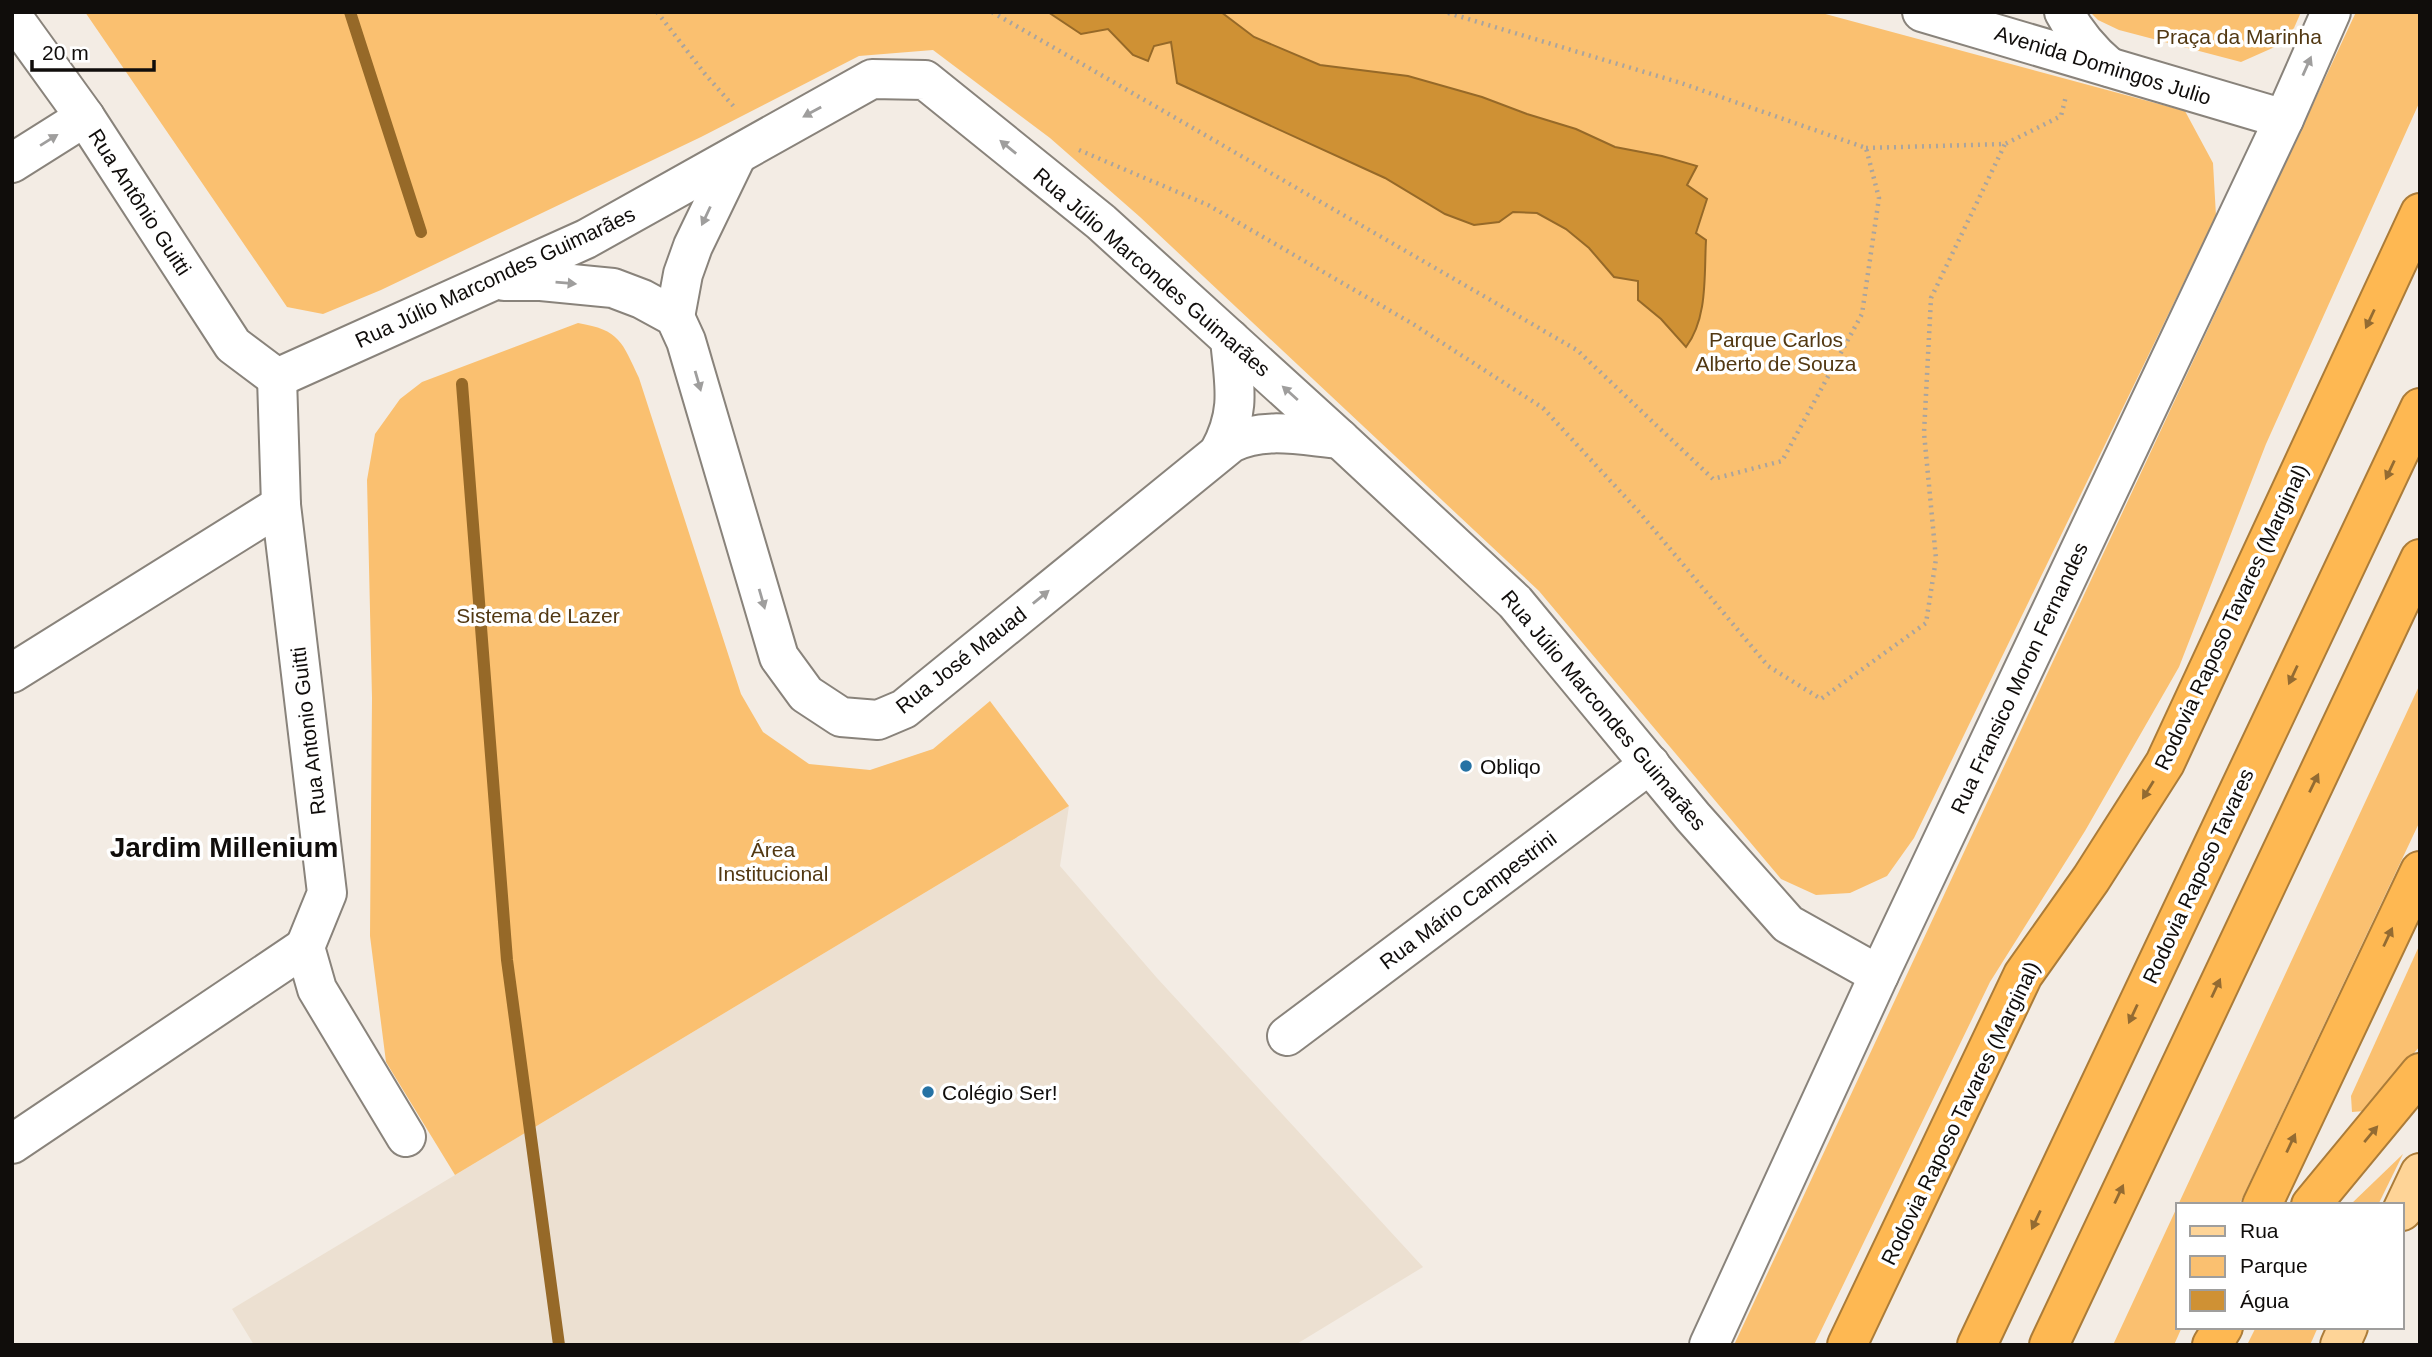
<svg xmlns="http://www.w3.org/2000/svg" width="2432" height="1357" viewBox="0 0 2432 1357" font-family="Arial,sans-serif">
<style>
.built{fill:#ece0d1}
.green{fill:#fac070}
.water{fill:#cf9134;stroke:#966928;stroke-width:2}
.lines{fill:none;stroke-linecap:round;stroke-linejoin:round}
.stream{stroke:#966928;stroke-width:12}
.minor-casing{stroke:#89837b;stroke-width:42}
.major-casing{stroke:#ab7c39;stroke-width:42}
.highway-casing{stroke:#ab7c39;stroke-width:42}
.path{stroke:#a9a49e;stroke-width:4.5;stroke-dasharray:2 5;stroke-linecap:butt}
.minor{stroke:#fff;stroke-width:38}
.major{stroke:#fed497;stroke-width:38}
.highway{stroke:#feb852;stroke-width:38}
.oneway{fill:#9f9e9d}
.oneway2{fill:#936b32}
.poi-dot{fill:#2572a4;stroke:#fff;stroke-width:2.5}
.labels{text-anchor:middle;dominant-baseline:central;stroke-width:7;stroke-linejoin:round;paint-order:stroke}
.park-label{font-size:21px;fill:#523812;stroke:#fff}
.street-label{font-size:21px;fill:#100d0b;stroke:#fff}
.poi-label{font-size:21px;fill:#100d0b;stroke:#fff;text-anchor:start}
.district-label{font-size:28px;font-weight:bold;fill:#100d0b;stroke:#fff}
</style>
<rect width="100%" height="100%" fill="#f3ece4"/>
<!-- built -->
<polygon class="built" points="1069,806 1060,866 1157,978 1423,1267 1295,1345 254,1345 232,1309"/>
<!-- green -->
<g class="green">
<polygon points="85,12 1818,12 2185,111 2213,163 2216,216 1914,838 1887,876 1850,893 1816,895 1781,879 1539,591 1140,217 1050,138 933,50 859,56 701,137 381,290 323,314 287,307"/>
<polygon points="2090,12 2301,12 2294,28 2277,46 2241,62 2119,30 2098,20"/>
<polygon points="2356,12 2420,12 2420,101 2266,444 2179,667 2085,831 1990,982 1814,1345 1734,1345"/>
<path d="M578 323C620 330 622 342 639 378L741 694 763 732 809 764 870 770 933 749 990 701 1069 806 455 1175 386 1062 370 936 372 698 367 480 375 434 400 399 422 382Z"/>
<polygon points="2420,684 2420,821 2239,1205 2178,1205 2178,1327 2182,1327 2174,1345 2113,1345"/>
<polygon points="2420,944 2420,1046 2365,1111 2352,1112 2351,1096"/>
<polygon points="2403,1154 2378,1205 2350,1205"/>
<polygon points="2256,1327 2318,1327 2310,1345 2247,1345"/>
</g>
<!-- water -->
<path class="water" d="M1048 12H1221L1254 37 1320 65 1408 76 1482 97 1527 114 1576 129 1615 147 1662 156 1697 166 1687 185 1707 199 1696 233 1706 240C1704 275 1708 318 1686 347L1661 319 1638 300V281L1614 277 1589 248 1566 229 1537 213 1513 212 1499 222 1474 225 1445 214 1385 178 1177 83 1171 42 1154 46 1148 61 1133 55 1108 29 1081 34Z"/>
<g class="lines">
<!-- stream -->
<g class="stream">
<polyline points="350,12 421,232"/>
<polyline points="462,384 507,960 559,1345"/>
</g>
<defs>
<g id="minor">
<polyline points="1922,12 2284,119"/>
<path d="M2064 12C2076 34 2090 51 2109 67"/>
<polyline points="12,16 85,117 233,345 277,378"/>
<polyline points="12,163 85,117"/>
<path d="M504 281H541L613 288 642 299 675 317 686 341 779 657 806 694 841 717 878 720 904 709 1231 443C1265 426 1304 436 1340 439"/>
<polyline points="675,317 683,274 693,246 737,155"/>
<polyline points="277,378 586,239 872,79 925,80 1101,222 1340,439 1515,602 1693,817 1788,924 1879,975"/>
<polyline points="277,378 281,505 327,893 305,947 317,989 406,1137"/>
<path d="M1219 452C1242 411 1234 383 1230 339"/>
<polyline points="12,673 281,505"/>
<polyline points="1287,1036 1650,764"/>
<polyline points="12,1144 305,947"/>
<polyline points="1709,1345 1879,975 2284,119 2331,12"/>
</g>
<g id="major">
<polyline points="2402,1211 2420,1173"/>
<polyline points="2340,1345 2348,1327"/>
</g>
<g id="highway">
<polyline points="2262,1205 2420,871"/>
<polyline points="2311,1205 2420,1073"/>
<polyline points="1847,1345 2023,975 2091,879 2165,763 2420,213"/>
<polyline points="1977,1345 2420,408"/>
<polyline points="2049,1345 2420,559"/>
<polyline points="2212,1345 2223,1327"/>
</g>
</defs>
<!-- minor casing -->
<use href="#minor" class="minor-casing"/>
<!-- major casing -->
<use href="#major" class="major-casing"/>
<!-- highway casing -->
<use href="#highway" class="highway-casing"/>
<!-- path -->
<g class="path">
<polyline points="657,12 705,74 736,109"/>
<polyline points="992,12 1577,350 1713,479 1782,461 1862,314 1879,198 1866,148 1681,83 1445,12"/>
<polyline points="1866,148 2005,144 2061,116 2066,96"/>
<polyline points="1079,150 1208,205 1413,324 1543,408 1640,513 1768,666 1821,699 1926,623 1936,559 1924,433 1931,298 2005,144"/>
</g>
<!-- minor -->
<use href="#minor" class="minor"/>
<!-- major -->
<use href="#major" class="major"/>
<!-- highway -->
<use href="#highway" class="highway"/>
</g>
<!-- one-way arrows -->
<defs><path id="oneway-solid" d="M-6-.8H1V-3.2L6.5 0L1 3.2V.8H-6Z" transform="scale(1.75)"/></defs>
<g class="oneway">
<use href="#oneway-solid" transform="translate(2307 66) rotate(-66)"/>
<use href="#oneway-solid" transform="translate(812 112) rotate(151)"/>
<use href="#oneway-solid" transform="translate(49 140) rotate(-32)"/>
<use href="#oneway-solid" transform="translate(1008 147) rotate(-141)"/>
<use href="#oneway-solid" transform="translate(706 216) rotate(115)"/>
<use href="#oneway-solid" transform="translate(566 283) rotate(5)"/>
<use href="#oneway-solid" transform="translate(698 381) rotate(74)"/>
<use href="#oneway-solid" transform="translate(1290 393) rotate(-138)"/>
<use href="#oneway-solid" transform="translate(1041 597) rotate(-39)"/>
<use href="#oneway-solid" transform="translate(762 599) rotate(74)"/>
</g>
<g class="oneway2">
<use href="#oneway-solid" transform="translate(2370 319) rotate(115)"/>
<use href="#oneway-solid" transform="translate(2390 470) rotate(115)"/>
<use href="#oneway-solid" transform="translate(2293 675) rotate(115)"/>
<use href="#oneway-solid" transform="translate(2314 783) rotate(-64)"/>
<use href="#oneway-solid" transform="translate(2148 790) rotate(122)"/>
<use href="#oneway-solid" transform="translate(2388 937) rotate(-65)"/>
<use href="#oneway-solid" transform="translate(2216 988) rotate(-65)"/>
<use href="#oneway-solid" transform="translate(2133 1014) rotate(115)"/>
<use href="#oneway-solid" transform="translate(2371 1134) rotate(-50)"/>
<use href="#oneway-solid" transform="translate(2291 1143) rotate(-65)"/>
<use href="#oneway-solid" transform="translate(2119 1194) rotate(-65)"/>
<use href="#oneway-solid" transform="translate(2036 1220) rotate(115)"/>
</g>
<!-- markers -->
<g class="poi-dot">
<circle cx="1466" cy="766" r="7"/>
<circle cx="928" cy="1092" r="7"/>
</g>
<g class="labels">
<!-- park labels -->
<g class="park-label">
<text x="2239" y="36">Praça da Marinha</text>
<text x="1776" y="339">Parque Carlos<tspan x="1776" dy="24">Alberto de Souza</tspan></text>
<text x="538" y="615">Sistema de Lazer</text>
<text x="773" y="849">Área<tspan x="773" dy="24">Institucional</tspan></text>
</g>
<!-- street labels -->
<g class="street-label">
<text transform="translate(2103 65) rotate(17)">Avenida Domingos Julio</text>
<text transform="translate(140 202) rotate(57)">Rua Antônio Guitti</text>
<text transform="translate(1152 272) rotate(41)">Rua Júlio Marcondes Guimarães</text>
<text transform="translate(495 277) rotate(-25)">Rua Júlio Marcondes Guimarães</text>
<text transform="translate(2231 617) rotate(-65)">Rodovia Raposo Tavares (Marginal)</text>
<text transform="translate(961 660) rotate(-38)">Rua José Mauad</text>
<text transform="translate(2019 678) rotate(-65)">Rua Fransico Moron Fernandes</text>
<text transform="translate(1604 710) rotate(50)">Rua Júlio Marcondes Guimarães</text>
<text transform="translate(308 731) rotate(-97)">Rua Antonio Guitti</text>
<text transform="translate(2198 876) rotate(-65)">Rodovia Raposo Tavares</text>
<text transform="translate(1468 900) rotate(-37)">Rua Mário Campestrini</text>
<text transform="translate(1960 1113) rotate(-64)">Rodovia Raposo Tavares (Marginal)</text>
</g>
<!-- poi labels -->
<g class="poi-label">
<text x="1480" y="766">Obliqo</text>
<text x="942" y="1092">Colégio Ser!</text>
</g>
<!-- district labels -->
<g class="district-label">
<text x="224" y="847">Jardim Millenium</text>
</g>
</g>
<!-- border -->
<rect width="2432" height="1357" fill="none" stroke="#100d0b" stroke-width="28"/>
<!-- legend -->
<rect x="2176" y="1203" width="228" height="126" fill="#ffffff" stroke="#9f9e9d" stroke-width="2"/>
<rect x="2190" y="1226" width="35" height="10" fill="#fed497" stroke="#9f9e9d" stroke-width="2"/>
<text x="2240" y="1238" font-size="21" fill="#100d0b">Rua</text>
<rect x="2190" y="1256" width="35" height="21" fill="#fac070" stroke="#9f9e9d" stroke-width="2"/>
<text x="2240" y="1273" font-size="21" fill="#100d0b">Parque</text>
<rect x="2190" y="1290" width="35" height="21" fill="#cf9134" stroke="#9f9e9d" stroke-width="2"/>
<text x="2240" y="1308" font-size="21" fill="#100d0b">Água</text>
<!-- scale -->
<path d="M32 60v10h122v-10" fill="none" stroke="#100d0b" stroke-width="3.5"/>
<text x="42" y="60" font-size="21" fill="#100d0b" stroke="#ffffff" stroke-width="5" paint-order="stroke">20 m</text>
</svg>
